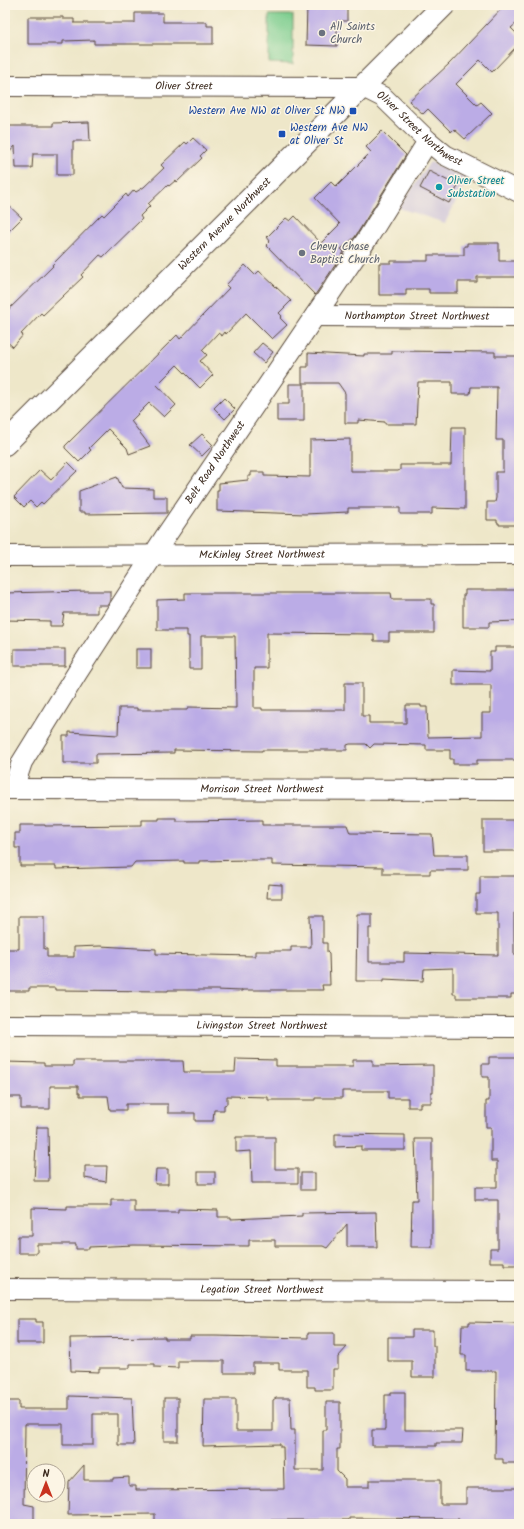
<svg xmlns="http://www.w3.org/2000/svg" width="524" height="1529" viewBox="0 0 524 1529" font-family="Kalam,sans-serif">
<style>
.industrial{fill:#c9bfd7}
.green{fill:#7ccd8e;stroke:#5c7c56}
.building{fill:#bbace6}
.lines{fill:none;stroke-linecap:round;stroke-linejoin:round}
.minor-casing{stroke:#564638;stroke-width:22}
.major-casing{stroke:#564638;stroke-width:24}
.minor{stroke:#fff;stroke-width:20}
.major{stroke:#fff;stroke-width:22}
.worship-dot{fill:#6b7280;stroke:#fcf5e5;stroke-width:1.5}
.transit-dot{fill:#1a4fb4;stroke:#fcf5e5;stroke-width:1.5}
.culture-dot{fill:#0f9aa8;stroke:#fcf5e5;stroke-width:1.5}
.labels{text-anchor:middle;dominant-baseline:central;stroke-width:3;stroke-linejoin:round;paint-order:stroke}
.worship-label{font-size:11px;fill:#5b616d;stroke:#fcf5e5;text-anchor:start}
.street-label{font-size:11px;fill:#3b2a1e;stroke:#fcf5e5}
.transit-label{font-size:11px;fill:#164399;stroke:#fcf5e5;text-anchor:end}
.culture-label{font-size:11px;fill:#0d838f;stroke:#fcf5e5;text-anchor:start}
</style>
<rect width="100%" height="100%" fill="#fcf5e5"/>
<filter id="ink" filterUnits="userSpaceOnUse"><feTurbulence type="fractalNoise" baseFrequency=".025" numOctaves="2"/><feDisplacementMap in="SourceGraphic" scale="8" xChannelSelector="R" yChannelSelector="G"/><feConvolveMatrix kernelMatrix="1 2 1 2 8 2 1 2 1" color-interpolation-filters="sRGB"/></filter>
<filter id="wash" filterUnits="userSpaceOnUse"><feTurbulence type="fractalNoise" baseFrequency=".012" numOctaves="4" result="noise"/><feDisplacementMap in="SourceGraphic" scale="16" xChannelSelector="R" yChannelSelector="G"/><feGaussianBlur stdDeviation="0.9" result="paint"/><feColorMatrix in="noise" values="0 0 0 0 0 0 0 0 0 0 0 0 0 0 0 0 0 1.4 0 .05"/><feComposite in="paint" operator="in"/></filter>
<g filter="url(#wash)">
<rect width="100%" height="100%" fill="#eee7c9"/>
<!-- industrial -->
<polygon class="industrial" points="430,162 467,179 445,223 399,208"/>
<!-- green -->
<polygon class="green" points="269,15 293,15 293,64 269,63"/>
<g id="blocks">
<!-- building -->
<g class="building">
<polygon points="307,5 347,5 347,21 337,21 337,46 306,45"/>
<polygon points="505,5 519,5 519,21 511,28 519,36 519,44 492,72 480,60 456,84 477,105 481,102 492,113 465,139 454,129 451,132 428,109 423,114 409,101 449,64"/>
<polygon points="135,13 163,13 163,22 207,22 207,26 213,26 213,44 94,44 94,40 63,41 63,44 28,44 28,17 63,17 63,19 74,19 74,23 135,23"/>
<polygon points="89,122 90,141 73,141 73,175 57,175 57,154 33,154 32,168 16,168 15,146 5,157 5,130 9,130 9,126 53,126 53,123"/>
<polygon points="382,131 406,155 355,237 341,249 344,252 315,295 266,245 270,241 267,237 286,218 290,221 295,216 321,243 340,224 315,198 331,182 336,187 371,152 366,147"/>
<polygon points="193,138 206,150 200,156 202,158 177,182 176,180 169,186 168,185 148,204 150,206 140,216 142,219 103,257 100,255 81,275 83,277 43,315 41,313 21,334 23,335 13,347 5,340 5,313 53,266 52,265 102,214 104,216 126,194 128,197 134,190 136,192 144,187 164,168 161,165 185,142 187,144"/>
<polygon points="429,171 458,186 449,203 420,188"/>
<polygon points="5,202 22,218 5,235"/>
<polygon points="467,243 499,243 499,261 519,261 519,277 477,277 477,282 458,282 458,293 429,293 429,289 406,289 406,295 379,295 379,263 391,263 391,261 428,261 428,255 464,255 464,246 467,246"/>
<polygon points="245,265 255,275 259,271 291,301 279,313 282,316 280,318 287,325 272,339 246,313 226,334 225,332 222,336 218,333 202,350 207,355 200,361 213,375 200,388 177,365 157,385 176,405 164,417 149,403 131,421 150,446 129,454 127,448 108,429 89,448 91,450 79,462 65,448 65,446 177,335 180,339 229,288 226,285"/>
<polygon points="262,343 273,352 264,363 253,353"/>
<polygon points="392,351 495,352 495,356 519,356 519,525 499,525 499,523 497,523 497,520 487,520 487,502 495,502 496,498 496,472 503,472 503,440 496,440 497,387 471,387 470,394 452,394 452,382 418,382 416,424 385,424 385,422 358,420 358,423 345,423 345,393 338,383 302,383 302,367 308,367 308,353 364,356 364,354 392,354"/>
<polygon points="289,384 304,384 304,421 277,421 277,404 289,404"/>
<polygon points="224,398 235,409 225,419 214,408"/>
<polygon points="452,427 465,427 465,509 432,508 432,514 400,514 400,508 348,508 348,512 305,514 217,511 217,490 219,490 219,483 248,480 248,476 251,476 251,472 264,472 264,476 310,477 310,440 350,439 350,471 398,471 400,470 400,465 451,465"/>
<polygon points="202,434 213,445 202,456 190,445"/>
<polygon points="68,462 77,471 43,504 41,502 36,507 30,501 24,507 14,497 40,470 51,480"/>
<polygon points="117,477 122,488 153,489 153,497 167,497 167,513 85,514 85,512 79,512 79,491"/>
<polygon points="465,590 519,590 519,621 489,622 489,627 463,627 463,595 465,595"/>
<polygon points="87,591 110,591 110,600 108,605 97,605 97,613 64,613 62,626 50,626 50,621 5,620 5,593"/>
<polygon points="185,593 391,593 392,599 431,599 431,604 434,604 434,633 389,633 389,641 374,641 374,634 267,633 267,668 254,668 254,708 262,708 262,710 345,710 345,683 362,683 362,716 369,716 369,723 406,723 406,705 421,705 421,707 427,707 428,737 482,736 482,713 491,713 491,685 453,685 453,670 490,671 490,652 495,652 495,647 519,647 519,760 477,760 477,764 453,764 453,759 450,759 450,750 426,750 426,745 374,744 370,748 366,744 350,744 347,745 347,750 262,750 262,751 174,750 174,753 96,754 96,763 63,763 63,736 69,736 69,732 118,735 119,708 137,708 137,710 187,710 188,707 236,708 235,636 201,636 201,669 189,669 189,636 187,636 187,630 157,630 157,600 185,599"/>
<rect x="14" y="649" width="51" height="17"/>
<rect x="136" y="649" width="15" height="19"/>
<polygon points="159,818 176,818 176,821 262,820 262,825 347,825 350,833 432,834 434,855 468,855 468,870 430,870 430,874 383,874 383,867 272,865 272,860 249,860 199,861 199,863 184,863 184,861 135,862 131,867 56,869 56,866 20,866 20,848 15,848 15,833 20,833 20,825 45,825 45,826 142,825 142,820 159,820"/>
<rect x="483" y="820" width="36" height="31"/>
<polygon points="480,876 519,876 519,913 514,913 514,954 519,954 519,994 511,994 511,998 456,998 456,994 453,994 453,968 424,969 423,981 384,979 384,981 356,981 357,914 372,914 372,928 369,928 369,962 404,962 404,953 498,955 498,913 476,913 476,894 480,894"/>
<polygon points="268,884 282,885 282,898 267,898"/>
<polygon points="19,916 44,916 44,949 47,949 47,957 74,957 74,947 100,946 156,949 156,954 255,956 255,951 291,951 291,947 311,947 310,916 323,916 323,943 327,943 327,952 329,954 330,985 322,985 323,990 242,990 242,991 216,990 168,990 168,991 55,990 55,988 29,988 29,991 5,991 5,949 19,949"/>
<polygon points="489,1057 519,1057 519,1265 504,1265 504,1262 490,1262 490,1249 498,1249 498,1200 475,1200 475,1187 497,1187 497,1161 491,1161 491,1127 486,1127 486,1101 489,1101 489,1077 482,1077 482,1064 489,1064"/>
<polygon points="236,1059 276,1060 276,1066 353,1066 353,1060 373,1060 373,1066 433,1065 433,1092 431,1092 431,1103 420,1103 420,1107 408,1107 408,1098 388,1098 388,1091 342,1091 342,1098 315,1098 315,1100 268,1100 268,1097 227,1096 227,1104 224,1105 224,1110 214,1110 213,1121 195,1121 195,1113 168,1113 168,1104 126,1104 126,1110 110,1110 108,1096 80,1096 80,1093 78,1093 78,1086 50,1086 50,1109 21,1109 21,1097 5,1097 5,1062 44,1063 44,1066 73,1066 73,1061 183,1061 184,1072 235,1072"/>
<polygon points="37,1127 48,1127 49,1181 34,1181"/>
<polygon points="335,1134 405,1135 405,1150 361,1150 361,1146 335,1147"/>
<polygon points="236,1137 275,1137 275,1169 298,1169 298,1183 252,1183 251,1151 236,1152"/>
<polygon points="415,1139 432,1139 432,1247 411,1247 412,1200 417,1200"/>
<polygon points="85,1166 107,1166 106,1182 85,1178"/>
<polygon points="156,1169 168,1169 168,1184 155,1184"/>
<rect x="198" y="1172" width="17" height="12"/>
<rect x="301" y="1173" width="14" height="17"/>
<polygon points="111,1200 134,1200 134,1212 178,1212 178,1209 218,1210 218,1217 231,1217 231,1219 302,1216 302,1213 376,1212 377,1247 347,1247 347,1224 327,1248 323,1246 275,1246 275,1240 249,1240 249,1246 134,1245 89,1247 89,1249 76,1249 76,1244 37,1244 37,1253 18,1253 18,1236 32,1236 32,1208 67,1209 67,1206 111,1206"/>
<polygon points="17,1319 36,1319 36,1322 43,1322 43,1343 17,1343"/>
<polygon points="469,1322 519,1323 519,1463 503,1463 503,1459 495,1459 496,1371 466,1371 466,1355 461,1355 462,1325 469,1325"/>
<polygon points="412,1330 433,1330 433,1346 435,1346 435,1377 412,1377 412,1361 388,1361 388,1337 412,1337"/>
<polygon points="308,1333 334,1333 334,1347 347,1347 338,1357 338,1369 333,1369 333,1390 315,1390 315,1387 307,1387 307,1370 279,1370 279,1363 253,1363 253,1373 224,1373 224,1361 178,1361 178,1368 155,1367 155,1364 130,1364 130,1368 99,1368 99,1372 71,1371 70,1338 165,1337 165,1339 190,1339 190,1336 215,1336 308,1338"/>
<polygon points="391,1392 405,1392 405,1430 463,1430 462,1443 436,1443 436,1446 372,1446 372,1430 385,1430 385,1395 391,1395"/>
<polygon points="69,1396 132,1398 134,1445 118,1445 118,1414 93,1414 93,1445 63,1445 63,1424 25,1424 24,1504 34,1506 34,1524 5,1524 5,1401 19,1401 19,1409 69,1409"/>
<rect x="164" y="1398" width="14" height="43"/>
<polygon points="276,1398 290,1398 291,1430 295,1430 295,1470 323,1470 323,1430 326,1430 326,1402 340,1402 340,1449 337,1449 337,1471 345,1479 345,1487 369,1487 369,1480 440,1480 440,1504 466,1504 466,1488 519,1488 519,1524 459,1523 459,1519 349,1518 349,1520 265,1520 265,1524 155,1524 155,1514 68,1515 69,1482 84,1465 84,1480 113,1480 113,1478 129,1477 129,1486 136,1486 136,1490 284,1489 283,1447 280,1447 280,1444 203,1446 204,1399 236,1399 236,1431 273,1431 273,1400"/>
</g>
</g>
</g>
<g filter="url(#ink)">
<use href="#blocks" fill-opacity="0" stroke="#564638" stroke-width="1"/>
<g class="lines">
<defs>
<g id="minor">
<path id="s1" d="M5 86 363 87 383 97 428 141 445 155 519 192"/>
<path id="s2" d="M315 316 519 317"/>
<path id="s3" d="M5 556 519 554"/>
<path id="s4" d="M5 789 519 790"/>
<path id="s5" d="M13 789 22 762 77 673 165 537 369 236 428 141"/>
<path id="s6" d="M5 1025 519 1027"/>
<path id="s7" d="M5 1289 519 1291"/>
</g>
<g id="major">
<path id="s8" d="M5 444 444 5"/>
</g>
</defs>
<!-- minor casing -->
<use href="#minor" class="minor-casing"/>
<!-- major casing -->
<use href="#major" class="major-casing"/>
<!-- minor -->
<use href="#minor" class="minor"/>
<!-- major -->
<use href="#major" class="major"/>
</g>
</g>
<!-- markers -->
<g class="worship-dot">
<circle cx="322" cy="33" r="4"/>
<circle cx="302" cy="253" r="4"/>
</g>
<g class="transit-dot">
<rect x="349" y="107" width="8" height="8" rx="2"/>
<rect x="278" y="130" width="8" height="8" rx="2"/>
</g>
<circle class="culture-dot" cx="439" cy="187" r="4"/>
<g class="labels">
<!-- worship labels -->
<g class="worship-label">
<text x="330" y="27">All Saints<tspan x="330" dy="13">Church</tspan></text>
<text x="310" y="247">Chevy Chase<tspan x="310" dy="13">Baptist Church</tspan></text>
</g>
<!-- street labels -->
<g class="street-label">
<text stroke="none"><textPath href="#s1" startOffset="179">Oliver Street</textPath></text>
<text stroke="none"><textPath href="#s1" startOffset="429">Oliver Street Northwest</textPath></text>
<text stroke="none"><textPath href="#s8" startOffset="311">Western Avenue Northwest</textPath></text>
<text stroke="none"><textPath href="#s2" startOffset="102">Northampton Street Northwest</textPath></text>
<text stroke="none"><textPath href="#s5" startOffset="385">Belt Road Northwest</textPath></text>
<text stroke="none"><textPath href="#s3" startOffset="257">McKinley Street Northwest</textPath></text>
<text stroke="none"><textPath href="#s4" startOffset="257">Morrison Street Northwest</textPath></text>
<text stroke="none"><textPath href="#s6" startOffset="257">Livingston Street Northwest</textPath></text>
<text stroke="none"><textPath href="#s7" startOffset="257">Legation Street Northwest</textPath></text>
</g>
<!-- transit labels -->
<g class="transit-label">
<text x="345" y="111">Western Ave NW at Oliver St NW</text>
<text x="290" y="128" text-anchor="start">Western Ave NW<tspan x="290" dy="13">at Oliver St</tspan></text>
</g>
<!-- culture labels -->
<g class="culture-label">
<text x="447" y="181">Oliver Street<tspan x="447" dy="13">Substation</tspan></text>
</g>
</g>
<!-- margin -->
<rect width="524" height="1529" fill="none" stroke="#fcf5e5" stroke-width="20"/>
<!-- north arrow -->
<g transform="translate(46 1483)"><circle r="19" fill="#fcf5e5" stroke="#afa495"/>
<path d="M0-3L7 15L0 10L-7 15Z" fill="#c8321e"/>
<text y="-6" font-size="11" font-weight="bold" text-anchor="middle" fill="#3b2a1e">N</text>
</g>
</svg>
